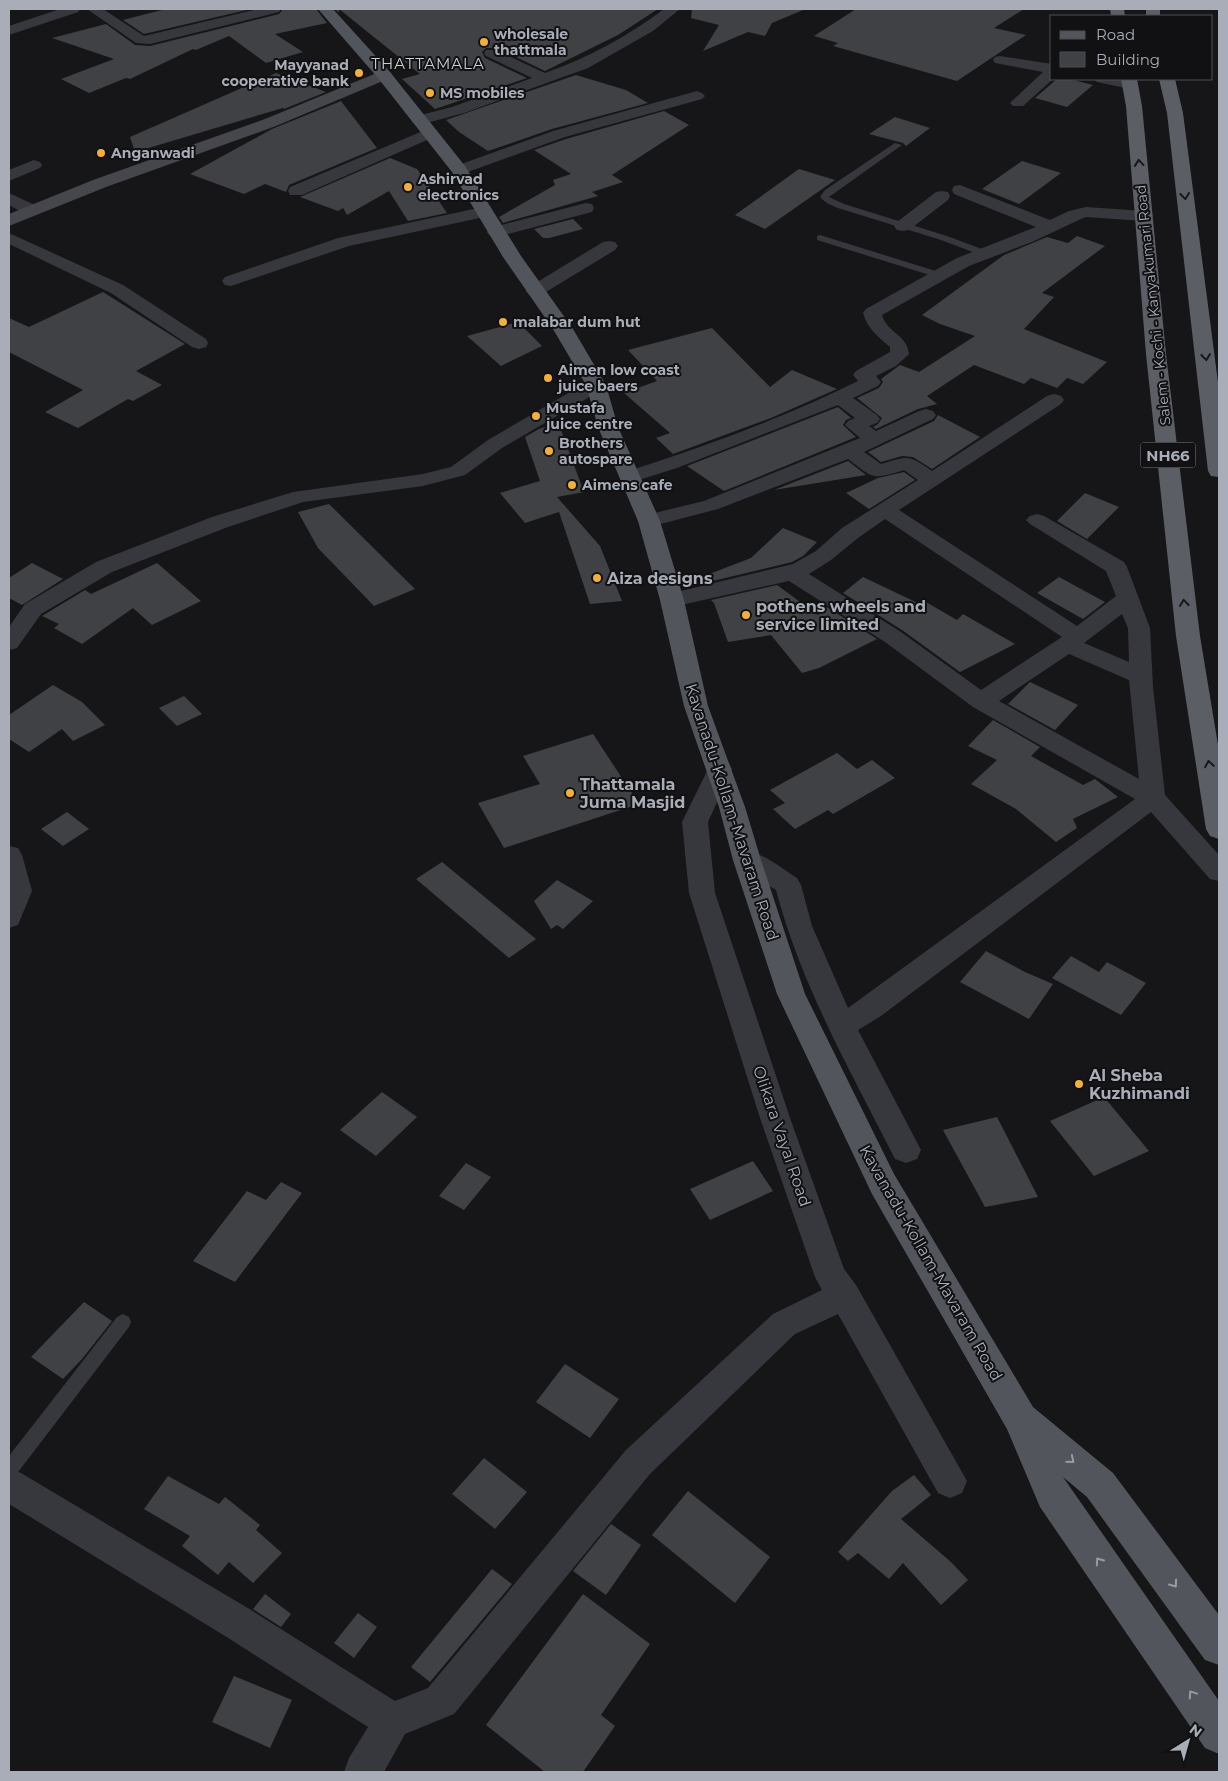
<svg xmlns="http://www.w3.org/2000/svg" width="1228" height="1781" viewBox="0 0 1228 1781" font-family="Montserrat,sans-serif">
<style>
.building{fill:#404145}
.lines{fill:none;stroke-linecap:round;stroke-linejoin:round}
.service{fill:#37383d;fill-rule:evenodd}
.minor{fill:#37383d;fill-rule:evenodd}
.secondary{fill:#45474d;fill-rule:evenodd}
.primary{fill:#53555c;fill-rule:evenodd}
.trunk{fill:#5b5e65;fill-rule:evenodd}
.oneway{stroke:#18191b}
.oneway2{stroke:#979ba6}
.poi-dot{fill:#f2b134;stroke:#111113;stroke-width:2}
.labels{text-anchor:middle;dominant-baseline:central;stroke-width:4;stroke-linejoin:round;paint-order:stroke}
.far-poi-label{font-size:14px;font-weight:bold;fill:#a8adb8;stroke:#111113;text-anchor:start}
.far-street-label{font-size:14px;fill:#a8adb8;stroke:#111113}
.far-neighbourhood-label{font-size:15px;letter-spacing:1px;fill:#c9ccd4;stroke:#111113}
.shield{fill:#111113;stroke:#7b7e86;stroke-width:1}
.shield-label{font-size:15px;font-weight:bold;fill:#a8adb8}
.poi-label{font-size:16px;font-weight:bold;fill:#a8adb8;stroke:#111113;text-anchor:start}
.street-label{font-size:16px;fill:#a8adb8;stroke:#111113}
</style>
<rect width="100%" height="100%" fill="#161618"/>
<!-- building -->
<g class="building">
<polygon points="166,9 251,9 144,34 123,20"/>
<polygon points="283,9 316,9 327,23 275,34 303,52 266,63 229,36 196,50 193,49 130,79 126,78 89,93 61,79 114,59 52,38 106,24 135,45 150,46 279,14"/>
<polygon points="335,9 658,9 618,35 545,71 497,48 486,48 482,52 485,58 527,78 435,109 402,79 420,74 339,9 339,13"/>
<polygon points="692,9 803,9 803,10 772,23 765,36 748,32 703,51 719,25 691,18"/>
<polygon points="856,9 1024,9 994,28 1026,35 957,81 833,46 838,43 814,36"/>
<polygon points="276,73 326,92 284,109 283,108 135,152 130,137"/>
<polygon points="576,75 626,90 648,103 552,129 488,151 459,132 446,120"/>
<polygon points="1057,79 1069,79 1093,85 1067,107 1035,98"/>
<polygon points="341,101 377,148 289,185 286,192 265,184 244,194 190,174 272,129"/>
<polygon points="664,111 689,125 612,175 623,182 592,192 598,196 503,223 499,217 555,185 553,180 571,174 534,150 566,139"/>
<polygon points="895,117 930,128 906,146 903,143 869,134"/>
<polygon points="390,158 417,169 447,213 408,221 389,191 347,215 343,208 338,211 300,197"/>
<polygon points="1022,161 1061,173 1019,204 982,189"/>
<polygon points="799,169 835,180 765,229 735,215"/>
<polygon points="573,219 583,229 549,238 543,238 534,229"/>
<polygon points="1077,236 1105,246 1042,293 1054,297 1024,329 1107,362 1083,384 1067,378 1057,388 1031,378 1024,384 974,365 927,396 937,404 918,409 876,429 873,427 878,424 882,418 857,398 879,388 883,382 881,379 900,365 919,372 975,336 940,324 922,315 1004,255 1047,237 1068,243"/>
<polygon points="103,292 185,344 136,371 162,385 133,401 128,399 78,428 45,412 83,390 9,352 9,318 29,327"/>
<polygon points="518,322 542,346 501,366 467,336"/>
<polygon points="712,328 770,387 792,370 837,389 771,418 673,454 656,438 670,433 624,393 657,381 628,350"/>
<polygon points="838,407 851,418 846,420 843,425 856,437 724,491 687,466"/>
<polygon points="938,415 980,437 932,469 913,457 902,456 881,462 868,452 934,421"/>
<polygon points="558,422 584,492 557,497 600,546 622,601 590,604 559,512 525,523 500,493 540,481 525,437 539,429"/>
<polygon points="848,461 866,475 774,490"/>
<polygon points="904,472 915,480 869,509 846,493 878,478"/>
<polygon points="1085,493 1119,507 1087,539 1057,521"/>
<polygon points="329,504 415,589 374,606 318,548 298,512"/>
<polygon points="783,528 817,542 803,556 792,562 696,585 691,581 751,558"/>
<polygon points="32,563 63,579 22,605 9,598 9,578"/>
<polygon points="157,563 201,601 152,625 133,608 82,644 54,628 59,624 42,616 85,590 91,594"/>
<polygon points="863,577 922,605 926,602 957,620 963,614 1015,644 960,672 902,630 843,593"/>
<polygon points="1059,577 1105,602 1083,619 1037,593"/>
<polygon points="777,585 818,615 827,607 877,639 819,668 802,673 771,635 728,642 714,603 711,600"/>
<polygon points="1030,682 1078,705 1055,730 1008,704"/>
<polygon points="53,685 82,702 105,725 73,741 62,729 29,752 9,739 9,715"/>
<polygon points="184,696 202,714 177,726 159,708"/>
<polygon points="993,720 1040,747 1031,756 1083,785 1095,779 1118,797 1073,819 1077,828 1056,842 1016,809 971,784 997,760 968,746"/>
<polygon points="593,734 639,804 504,848 478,803 540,784 523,756"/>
<polygon points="837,753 857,769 872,760 895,778 833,814 828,810 795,829 773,809 785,803 770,790"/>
<polygon points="67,812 89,829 63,846 41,829"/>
<polygon points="442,862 453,871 536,939 509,958 416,879"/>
<polygon points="557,880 593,901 563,929 557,925 551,929 534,901"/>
<polygon points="986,951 1025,972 1053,984 1029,1019 960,982"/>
<polygon points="1071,956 1099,972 1107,962 1146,983 1121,1015 1052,978"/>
<polygon points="382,1092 417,1117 376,1156 340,1130"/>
<polygon points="1104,1097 1149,1151 1094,1176 1050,1121"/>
<polygon points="997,1117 1038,1197 985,1207 943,1130"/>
<polygon points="753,1161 773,1191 710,1220 690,1189"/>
<polygon points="466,1163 491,1177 464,1210 439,1196"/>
<polygon points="281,1182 302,1193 235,1282 193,1261 247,1191 266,1200"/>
<polygon points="84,1302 112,1321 82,1359 63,1379 31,1357"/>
<polygon points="565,1364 619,1399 590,1438 536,1402"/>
<polygon points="484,1458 527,1492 495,1529 452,1494"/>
<polygon points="914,1475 931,1495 901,1519 951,1562 968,1580 941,1605 903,1563 889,1579 858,1553 848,1561 838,1552 892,1491"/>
<polygon points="168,1476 219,1504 225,1497 260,1525 256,1530 282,1553 253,1583 229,1562 218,1575 182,1546 190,1536 144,1509"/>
<polygon points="688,1491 770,1557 735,1603 652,1535"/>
<polygon points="611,1524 641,1545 606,1595 573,1571"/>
<polygon points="492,1569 512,1584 430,1682 411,1667"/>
<polygon points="265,1594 291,1614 281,1627 253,1609"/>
<polygon points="583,1594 650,1644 601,1715 615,1726 583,1772 545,1772 486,1725"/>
<polygon points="358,1613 377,1627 354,1658 334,1643"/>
<polygon points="234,1676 292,1700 270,1748 212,1722"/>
</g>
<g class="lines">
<!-- service -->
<g class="service">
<path d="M895 143 902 145 829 197 844 204 947 236 987 251V255H981L941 240 838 208C831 205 825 203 820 197L825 190Z"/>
<polygon points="820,235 942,273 944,275 942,277 936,277 817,240 817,236"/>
<polygon points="123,1314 129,1317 131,1322 129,1327 15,1476 9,1479 9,1456 117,1317"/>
</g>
<!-- minor -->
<g class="minor">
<polygon points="60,9 80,9 78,12 9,35 9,26"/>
<polygon points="87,9 103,9 144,36 258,9 281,9 279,12 150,44 136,43"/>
<path d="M664 9H680L653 31 588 68 464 113 419 125 413 123 411 120 413 117 452 107 532 78 486 56 484 53 486 50H496L545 73C588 58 628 36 664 9Z"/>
<polygon points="1000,56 1052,64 1052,79 1053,79 1023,106 1013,106 1010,103 1013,100 1043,72 995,63 993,60 995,57"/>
<polygon points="1094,79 1126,79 1135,81 1138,84 1135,87 1130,89 1097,82"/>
<polygon points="697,91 702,93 705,96 702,99 565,137 465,173 453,173 451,170 453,167 553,131"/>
<polygon points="430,128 436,130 438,133 436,136 302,195 290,195 288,191 290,187"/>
<polygon points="34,160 40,162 42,165 40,168 9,181 9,170"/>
<path d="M960 185 1050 220 1069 211 1086 207 1144 211 1150 212 1153 216 1150 220 1144 221 1086 217 1081 219 1032 242 969 266 882 315C887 333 907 334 909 354L896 366 876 376 881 382 878 386 853 398 877 415 880 419 877 423 869 426 876 431 919 411 926 409 933 411 936 415 933 419 864 452 881 464C908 456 908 454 932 471L1047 396 1054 394 1061 396 1064 400 1061 404 899 510 1077 626 1116 596 1106 571 1030 524 1026 520 1030 516 1037 514 1044 516 1124 562 1127 567 1150 628 1153 687 1165 795 1219 855V881L1210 879 1151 812 881 1016 858 1030 921 1150 917 1159 906 1163 895 1159C851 1072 801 985 776 890L738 867 734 860 738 853C758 847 780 868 797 878L801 885 812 926 848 1008 1135 799 973 707 885 642 789 581 672 607 664 605 661 600 664 595 793 564 816 551 842 528 918 480 904 470C872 480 874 479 848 459L718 509 649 527 642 526 638 521 642 516 704 501 860 438 845 425 848 421 855 418 838 405 677 468 629 483 622 481 619 477 622 473C702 448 783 418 858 381L853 375 856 371 890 352V347C878 337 867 328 863 313L866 309 957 258 1036 227 954 194 952 190 954 186ZM885 519 1062 637 981 690 901 632 809 574 831 560 858 538ZM1122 614 1128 628 1129 662 1084 643ZM1069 654 1129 680 1139 779 999 701Z"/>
<polygon points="942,191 948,192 950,196 948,200 909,230 903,231 897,230 894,226 897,222 936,192"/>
<polygon points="9,193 37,206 39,210 37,214 25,214 9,205"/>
<polygon points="586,203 592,204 594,208 592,212 496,237 490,236 487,232 490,228"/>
<polygon points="483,207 489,208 491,212 489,216 349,246 231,286 225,285 222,281 225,277 338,238"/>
<polygon points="9,233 123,285 206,339 208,343 206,347 199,349 192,347 111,293 9,244"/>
<polygon points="609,241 615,242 618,246 615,250 541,295 535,296 529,295 526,291 529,287 603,242"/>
<polygon points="596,379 603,381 606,385 603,389 502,448 465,475 423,486 303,502 228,527 112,572 41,614 17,648 9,650 9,627 25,604 96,562 212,517 293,492 423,474 451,467 488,440 589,381"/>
<polygon points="720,760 729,763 732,769 708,822 715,893 790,1118 844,1269 856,1285 967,1481 962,1493 950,1498 938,1493 838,1314 795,1334 650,1474 454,1714 405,1734 384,1772 344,1772 349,1758 368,1727 225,1636 9,1504 9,1468 21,1473 251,1610 395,1701 428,1688 626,1450 773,1314 822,1290 815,1277 760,1118 689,893 682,822 711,763"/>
<polygon points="9,846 18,848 22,855 32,891 18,925 9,928"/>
</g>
<!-- secondary -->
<polygon class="secondary" points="384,70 390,72 392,75 390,78 276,126 106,187 9,226 9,214 93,180 265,119"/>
<!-- primary -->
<polygon class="primary" points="318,9 333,9 390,72 465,166 521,256 573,329 606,385 618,427 660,521 684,600 708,706 745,807 761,860 805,994 894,1174 1033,1407 1113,1473 1219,1615 1219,1665 1205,1660 1087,1497 1063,1477 1219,1701 1219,1754 1205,1748 1040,1507 1007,1429 872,1194 777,994 733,860 719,807 684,706 660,600 638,521 598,427 586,385 553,329 503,257 452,172 378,78"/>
<!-- trunk -->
<g class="trunk">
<polygon points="1110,9 1124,9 1125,16 1111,16"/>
<rect x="1146" y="9" width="14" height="7"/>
<polygon points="1121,79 1137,79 1142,106 1166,354 1200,636 1219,751 1219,839 1210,836 1206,829 1176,636 1146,354 1126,106"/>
<polygon points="1159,79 1175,79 1183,113 1219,390 1219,477 1211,476 1208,471 1167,113"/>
</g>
</g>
<!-- one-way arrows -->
<defs><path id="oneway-chevron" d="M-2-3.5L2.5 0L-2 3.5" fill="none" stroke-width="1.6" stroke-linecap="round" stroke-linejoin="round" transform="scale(1.25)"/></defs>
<g class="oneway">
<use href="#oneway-chevron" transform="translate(1139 163) rotate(-95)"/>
<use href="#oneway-chevron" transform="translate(1185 196) rotate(83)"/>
<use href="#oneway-chevron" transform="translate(1206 357) rotate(83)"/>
<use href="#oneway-chevron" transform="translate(1184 603) rotate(-96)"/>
<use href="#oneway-chevron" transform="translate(1209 764) rotate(-99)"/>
</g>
<g class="oneway2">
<use href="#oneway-chevron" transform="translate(1071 1460) rotate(40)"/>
<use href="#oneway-chevron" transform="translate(1099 1561) rotate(-125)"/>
<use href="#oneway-chevron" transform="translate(1174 1584) rotate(54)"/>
<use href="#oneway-chevron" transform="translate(1192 1694) rotate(-124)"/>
</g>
<!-- markers -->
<g class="poi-dot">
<circle cx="484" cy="42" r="5"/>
<circle cx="359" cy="73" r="5"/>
<circle cx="430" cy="93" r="5"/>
<circle cx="101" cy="153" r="5"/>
<circle cx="408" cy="187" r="5"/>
<circle cx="503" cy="322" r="5"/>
<circle cx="548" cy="378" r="5"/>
<circle cx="536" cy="416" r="5"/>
<circle cx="549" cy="451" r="5"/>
<circle cx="572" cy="485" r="5"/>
<circle cx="597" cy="578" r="5"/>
<circle cx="746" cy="615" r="5"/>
<circle cx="570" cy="793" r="5"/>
<circle cx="1079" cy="1084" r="5"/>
</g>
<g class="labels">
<!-- far-poi labels -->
<g class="far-poi-label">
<text x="494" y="34">wholesale<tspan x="494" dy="16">thattmala</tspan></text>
<text x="349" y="65" text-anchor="end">Mayyanad<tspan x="349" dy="16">cooperative bank</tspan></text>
<text x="440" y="93">MS mobiles</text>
<text x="111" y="153">Anganwadi</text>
<text x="418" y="179">Ashirvad<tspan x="418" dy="16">electronics</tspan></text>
<text x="513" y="322">malabar dum hut</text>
<text x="558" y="370">Aimen low coast<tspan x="558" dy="16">juice baers</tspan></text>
<text x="546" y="408">Mustafa<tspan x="546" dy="16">juice centre</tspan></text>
<text x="559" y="443">Brothers<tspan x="559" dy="16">autospare</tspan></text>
<text x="582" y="485">Aimens cafe</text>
</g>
<!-- far-street labels -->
<g class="far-street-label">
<text transform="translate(1153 305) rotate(-96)">Salem - Kochi - Kanyakumari Road</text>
</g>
<!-- far-neighbourhood labels -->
<g class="far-neighbourhood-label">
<text x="428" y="63">THATTAMALA</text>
</g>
<!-- shield labels -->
<rect class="shield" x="1140.5" y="442.5" width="55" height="25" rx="4"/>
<g class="shield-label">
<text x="1168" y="455">NH66</text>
</g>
<!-- poi labels -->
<g class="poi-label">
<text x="607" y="578">Aiza designs</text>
<text x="756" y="606">pothens wheels and<tspan x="756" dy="18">service limited</tspan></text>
<text x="580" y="784">Thattamala<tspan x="580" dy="18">Juma Masjid</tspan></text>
<text x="1089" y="1075">Al Sheba<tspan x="1089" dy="18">Kuzhimandi</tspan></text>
</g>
<!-- street labels -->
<g class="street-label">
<text transform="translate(732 812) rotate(72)">Kavanadu-Kollam-Mavaram Road</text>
<text transform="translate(782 1136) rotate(71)">Olikara Vayal Road</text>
<text transform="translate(931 1263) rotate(60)">Kavanadu-Kollam-Mavaram Road</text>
</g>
</g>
<!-- border -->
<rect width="1228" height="1781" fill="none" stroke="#a8adb8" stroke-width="20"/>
<!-- legend -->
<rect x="1050" y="15" width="162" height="65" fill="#111113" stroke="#4d4f55"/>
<rect x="1060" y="31" width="25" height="8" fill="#53555c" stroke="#4d4f55"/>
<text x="1096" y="40" font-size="15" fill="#a8adb8">Road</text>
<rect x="1060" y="52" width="25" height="15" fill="#404145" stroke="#4d4f55"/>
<text x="1096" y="65" font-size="15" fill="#a8adb8">Building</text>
<!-- north arrow -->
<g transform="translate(1188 1741) rotate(37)" stroke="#111113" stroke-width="4" paint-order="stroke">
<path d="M0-4L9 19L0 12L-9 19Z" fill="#a8adb8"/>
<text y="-8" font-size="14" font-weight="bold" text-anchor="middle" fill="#a8adb8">N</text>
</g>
</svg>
